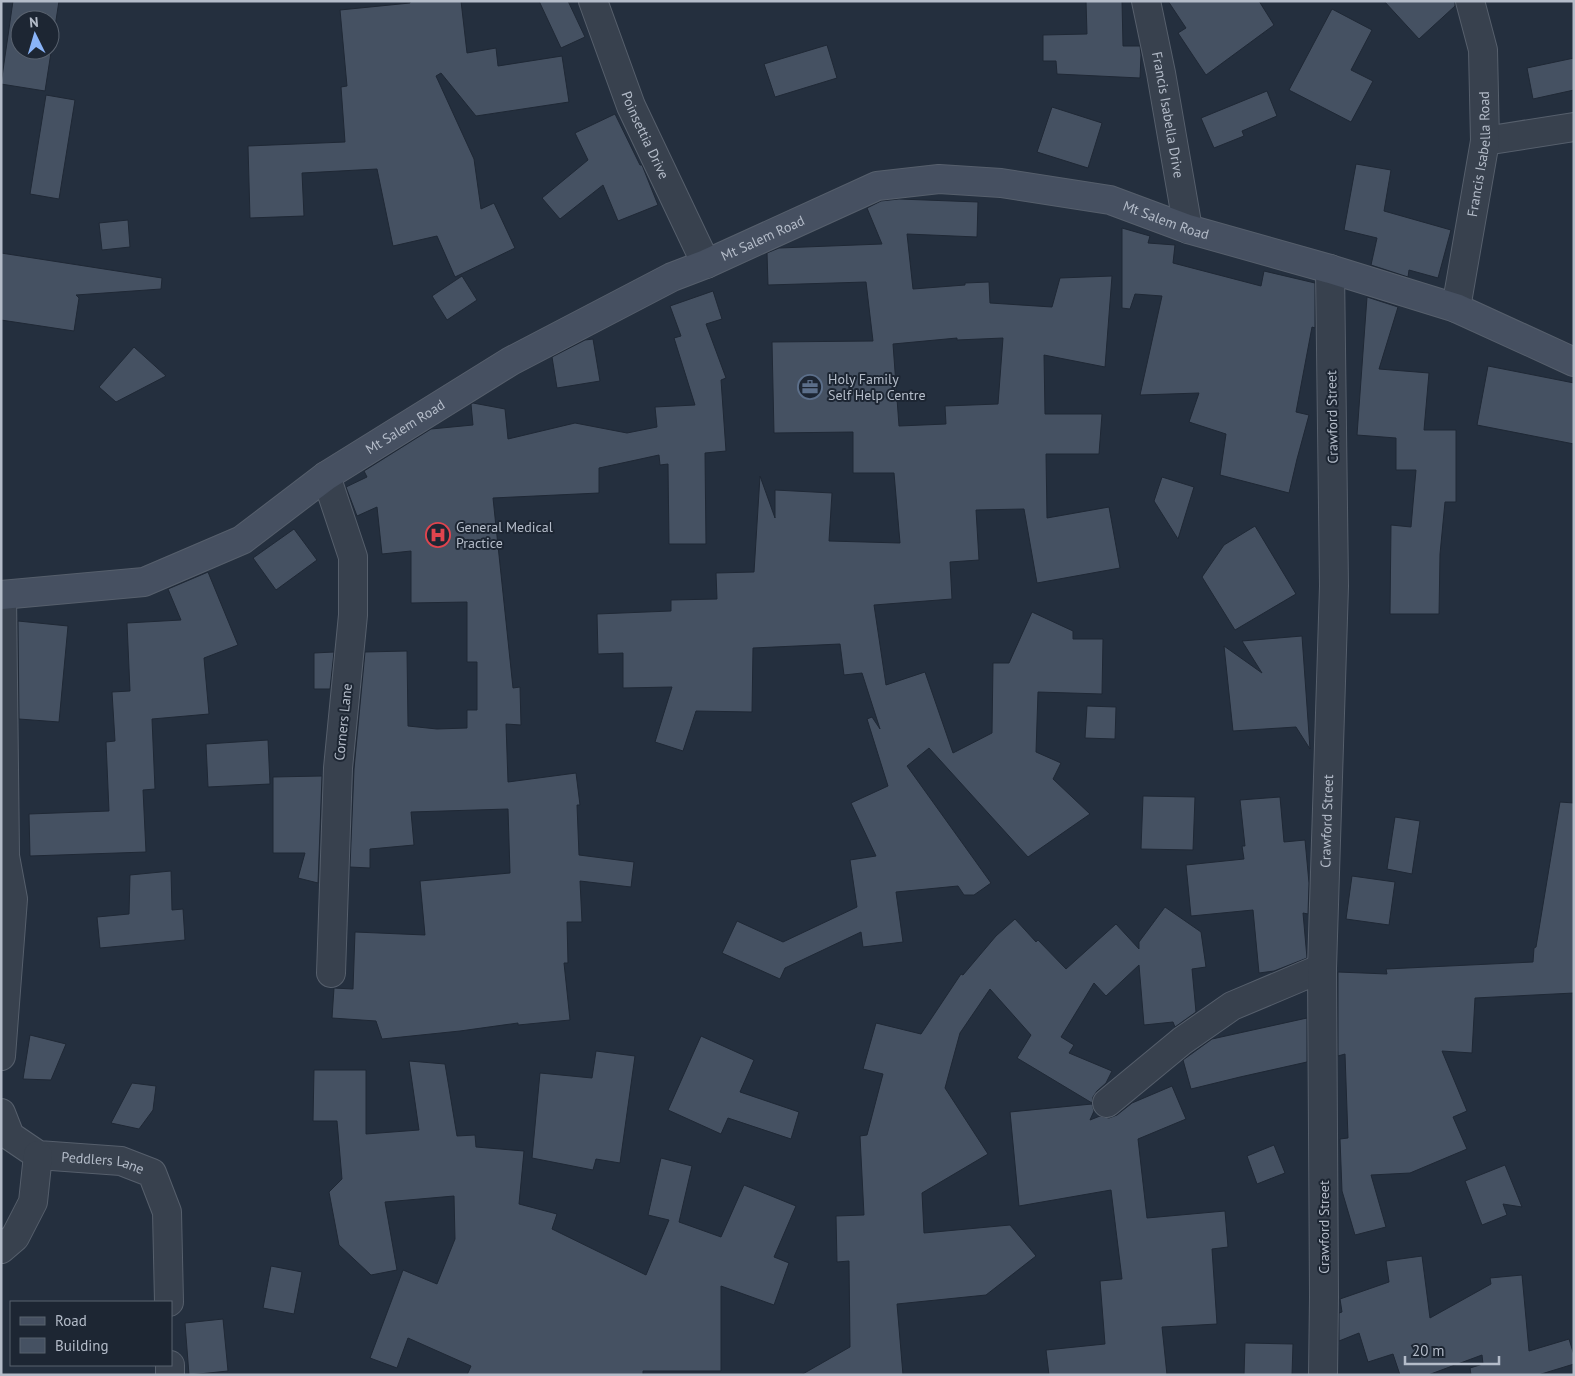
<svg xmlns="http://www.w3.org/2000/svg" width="1575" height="1376" viewBox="0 0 1575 1376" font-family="'PT Sans',sans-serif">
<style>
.building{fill:#455162;stroke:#1f2835;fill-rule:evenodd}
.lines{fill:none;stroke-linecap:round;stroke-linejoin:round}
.street-casing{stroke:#565f6c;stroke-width:30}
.secondary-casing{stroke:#565f6c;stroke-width:30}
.street{stroke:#38414e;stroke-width:28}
.secondary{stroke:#465061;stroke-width:28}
.labels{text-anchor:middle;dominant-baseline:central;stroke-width:4;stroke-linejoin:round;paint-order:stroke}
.street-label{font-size:14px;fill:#b4bcc9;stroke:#1d2633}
.poi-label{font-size:14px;fill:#b4bcc9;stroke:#1d2633;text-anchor:start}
</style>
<rect width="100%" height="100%" fill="#242f3e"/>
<!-- building -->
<g class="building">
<path d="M13 1H59L45 91 1 84ZM20 20H50V50H20Z"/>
<polygon points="410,1 461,1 467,53 496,48 498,66 562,56 569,102 476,116 441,73 436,76 474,159 481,209 494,203 515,248 455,277 437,236 393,246 377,169 302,173 304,216 250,218 248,146 345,142 341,87 347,86 340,10 410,3"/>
<polygon points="539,1 568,1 585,37 561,48"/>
<polygon points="1086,1 1122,1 1123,46 1140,46 1141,55 1140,78 1057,74 1056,61 1043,61 1043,35 1087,34"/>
<polygon points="1168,1 1259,1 1274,25 1206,75 1178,33 1186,28"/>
<polygon points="1384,1 1455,1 1455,6 1419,39"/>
<polygon points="1332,9 1372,30 1351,70 1373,81 1351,122 1289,90"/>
<polygon points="827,45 837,78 775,97 764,64"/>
<polygon points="1574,58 1574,90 1533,99 1527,68"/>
<polygon points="1267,91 1277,116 1242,131 1244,136 1214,148 1201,118"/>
<polygon points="46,95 75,100 59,199 30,194"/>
<polygon points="1052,107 1102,123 1088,168 1037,152"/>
<polygon points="615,114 640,165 642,165 658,205 618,221 603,185 560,219 542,198 588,160 575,133"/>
<polygon points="1356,164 1391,170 1384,211 1451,230 1438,278 1409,270 1408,277 1371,265 1377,238 1344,230"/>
<path d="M899 199 978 202 977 237 907 234 913 289 965 285V283L989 282 990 303 1052 307 1060 278 1112 276 1105 367 1044 355 1045 414H1102L1099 454H1046L1047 518 1109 507 1120 568 1037 583 1024 509 976 510 979 560 950 562 952 599 874 605 886 685 925 672 953 753 992 733 993 663H1009L1032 612 1073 631V639H1103L1102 694 1038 692 1036 752 1061 763 1053 779 1090 814 1028 857 929 748 907 766 991 883 974 895H964L958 886 896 892 903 942 863 947 861 932 785 968 780 979 722 953 737 921 783 942 857 907 850 860 876 856 851 803 888 786 867 719 872 717 880 729 862 673 844 675 840 644 753 648 752 712 696 711 683 751 655 742 672 687 623 688V653L598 654 597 614 671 611V600L717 599 716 573 754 572 760 476 775 518V490L832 493 829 541 900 543 894 473H853V432L774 433 772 342 873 341 866 282 768 285 767 253 779 248 882 244 867 208 881 201ZM957 338V340L1003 338 998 404 945 406 946 424 899 426 893 344Z"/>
<polygon points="128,220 130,247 102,250 99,223"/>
<polygon points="1122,228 1150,236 1148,243 1175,245 1173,263 1261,286 1264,271 1315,283 1315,328 1312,327 1296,412 1309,415 1297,459 1289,493 1220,475 1226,434 1189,422 1199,393 1140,395 1162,296 1135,294 1130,309 1122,308"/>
<polygon points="1,253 162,278 161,289 76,295 79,298 74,331 1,320"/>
<polygon points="462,276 477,300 447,320 432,296"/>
<polygon points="713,291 722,319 706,324 726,378 721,380 726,451 705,453 706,544 669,544 668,464 660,465 659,455 599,468 599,493 493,498 513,688 520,687 521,725 506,724 508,782 576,773 580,805 577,805 579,855 634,862 631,887 580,881 582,922 567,922 568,963 564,963 570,1020 518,1025 518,1023 460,1031 382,1039 376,1021 332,1018 334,988 353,989 355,932 425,935 420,881 510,873 508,809 411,812 414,845 370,849 370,868 350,867 354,769 365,652 407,651 408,726 437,729 467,728 467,710 477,710 477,662 467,662 467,602 411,603 411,551 382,554 377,507 357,516 346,487 367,477 364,471 431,429 473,425 471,404 473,403 505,409 508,439 575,423 627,433 657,427 655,407 695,405 674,338 681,336 670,306"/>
<polygon points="1367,297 1398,307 1379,369 1429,373 1424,430 1456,430 1456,502 1445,502 1440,554 1439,614 1390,614 1391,525 1411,527 1416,470 1396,470 1396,438 1357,435"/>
<polygon points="593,339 600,381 557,388 552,357 585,340"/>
<polygon points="134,347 166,376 116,402 99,387"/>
<polygon points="1488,366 1574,383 1574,444 1477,425"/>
<polygon points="1162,477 1194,487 1178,539 1154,501"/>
<polygon points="1255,526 1296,594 1235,630 1202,577 1224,545"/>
<polygon points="294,529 317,560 276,590 253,558"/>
<polygon points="208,572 238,645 204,658 209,714 152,719 155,789 143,790 146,852 30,856 29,814 109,811 106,742 115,741 112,692 130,691 127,623 181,620 168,589"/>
<polygon points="18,621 68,626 59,722 19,719"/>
<polygon points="1302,636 1310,749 1296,727 1233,731 1224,646 1262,673 1242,641"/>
<polygon points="334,652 330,689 314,689 314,653"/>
<polygon points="1087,706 1116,707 1115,739 1085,738"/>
<polygon points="268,740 270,784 208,787 206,744"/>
<polygon points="322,776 318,883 298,878 305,853 273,853 273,777"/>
<polygon points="1143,796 1195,797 1193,850 1141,849"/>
<polygon points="1280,797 1284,842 1305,840 1309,883 1308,914 1303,913 1307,958 1274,971 1259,973 1253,910 1191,916 1186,865 1244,859 1242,846 1245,846 1240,800"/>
<polygon points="1560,802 1574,803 1574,993 1475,998 1472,1053 1442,1051 1467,1111 1453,1117 1467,1149 1410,1173 1371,1175 1386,1227 1355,1235 1342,1191 1340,1139 1348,1138 1345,1054 1338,1056 1338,972 1387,974 1386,969 1533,962 1534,948 1536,947"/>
<polygon points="1395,817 1420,821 1412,874 1387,869"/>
<polygon points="171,871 172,910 183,909 185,940 100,948 97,917 129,914 130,875"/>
<polygon points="1352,876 1395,882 1389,925 1346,919"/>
<polygon points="1165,907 1201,932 1206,967 1192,969 1196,1012 1175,1027 1173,1022 1144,1025 1139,965 1106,996 1094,983 1061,1037 1074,1045 1069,1053 1112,1071 1106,1083 1097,1091 1093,1097 1092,1103 1017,1058 1031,1035 990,989 960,1033 945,1088 988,1154 922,1193 924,1233 1010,1225 1036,1256 986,1295 897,1304 903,1375 801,1375 850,1347 849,1261 837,1262 836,1216 864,1215 860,1136 867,1135 883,1074 863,1069 876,1023 921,1034 961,974 963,975 996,936 1015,919 1036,942 1038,940 1066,969 1116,924 1139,949 1139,942"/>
<polygon points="1307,1018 1307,1062 1240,1077 1191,1089 1183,1060 1212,1039"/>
<polygon points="30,1035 66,1044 51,1080 23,1079"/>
<polygon points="701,1036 754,1060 740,1092 799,1112 791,1139 728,1118 721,1134 668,1110"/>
<polygon points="596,1051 635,1056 620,1163 596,1159 593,1170 532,1158 540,1073 592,1078"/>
<polygon points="409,1061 445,1064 457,1136 475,1135 476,1147 524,1151 519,1204 557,1214 552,1229 646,1275 669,1220 648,1215 661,1158 692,1166 679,1222 721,1237 744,1185 796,1206 774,1257 789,1263 774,1305 721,1286 721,1371 643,1371 643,1375 467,1375 471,1366 408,1338 397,1368 370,1358 403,1270 437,1284 455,1239 454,1196 385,1202 397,1270 371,1275 339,1245 329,1192 342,1179 337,1121 313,1121 314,1070 366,1070 366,1134 419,1130"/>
<polygon points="132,1083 156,1086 153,1110 139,1129 111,1123"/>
<polygon points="1172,1086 1186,1119 1138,1139 1147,1218 1225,1211 1228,1247 1212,1249 1217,1324 1162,1327 1167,1375 1049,1375 1046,1350 1105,1344 1100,1281 1122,1279 1111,1190 1019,1206 1010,1112 1092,1104 1094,1111 1090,1120 1100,1116 1109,1118 1117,1115 1132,1103"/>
<polygon points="1274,1145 1285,1173 1257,1184 1247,1156"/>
<polygon points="1505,1165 1522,1207 1503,1204 1507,1215 1482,1225 1465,1181"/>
<polygon points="1422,1256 1430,1318 1491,1284 1490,1278 1522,1275 1529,1351 1569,1339 1574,1355 1574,1364 1538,1375 1471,1375 1470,1368 1483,1364 1482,1355 1428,1375 1400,1375 1393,1354 1368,1362 1359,1333 1339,1341 1339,1313 1342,1312 1340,1299 1389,1282 1386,1261"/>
<polygon points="271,1266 302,1272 294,1314 263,1308"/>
<polygon points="223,1319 228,1371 189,1375 185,1323"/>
<polygon points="1245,1343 1293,1344 1292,1375 1244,1375"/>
</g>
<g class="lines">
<defs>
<g id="street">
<path id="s1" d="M593 1 631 106 706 264"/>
<path id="s2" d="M1146 1 1161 73 1188 229"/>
<polyline points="1485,141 1574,127"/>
<path id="s3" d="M1456 308 1485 141 1483 50 1470 1"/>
<polyline points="326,476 353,557 353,615 338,768 331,973"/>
<polyline points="1,1056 13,899 5,856 2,595"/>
<polyline points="1107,1103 1182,1041 1232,1006 1322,968"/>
<path id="s4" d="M1 1113 10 1136 38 1155 121 1161 152 1173 167 1212 169 1302"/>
<polyline points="1,1249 15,1237 33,1202 38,1155"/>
<polyline points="170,1365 170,1375"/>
<path id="s5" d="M1323 1375 1324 1297 1322 968 1334 586 1330 269"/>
</g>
<g id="secondary">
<path id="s6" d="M1 595 144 582 242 540 326 476 511 361 672 277 706 264 877 186 939 179 1001 183 1110 200 1188 229 1330 269 1456 308 1574 362"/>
</g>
</defs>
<!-- street casing -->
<use href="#street" class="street-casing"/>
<!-- secondary casing -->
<use href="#secondary" class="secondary-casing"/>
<!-- street -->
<use href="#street" class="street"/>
<!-- secondary -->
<use href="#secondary" class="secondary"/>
</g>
<!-- icons -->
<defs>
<symbol id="office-ring" viewBox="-11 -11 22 22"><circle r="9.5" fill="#1d2633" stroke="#5c6f8a" stroke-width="1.5"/><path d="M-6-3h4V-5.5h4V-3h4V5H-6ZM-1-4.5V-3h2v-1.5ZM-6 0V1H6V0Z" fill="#5c6f8a"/></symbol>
<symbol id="hospital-ring" viewBox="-11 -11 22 22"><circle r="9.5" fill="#1d2633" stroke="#e0444e" stroke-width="1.5"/><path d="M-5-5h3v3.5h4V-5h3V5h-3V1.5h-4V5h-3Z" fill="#e0444e"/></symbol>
</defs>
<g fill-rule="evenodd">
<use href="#office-ring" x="796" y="373" width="28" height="28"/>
<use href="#hospital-ring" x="424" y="521" width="28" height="28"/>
</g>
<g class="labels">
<!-- street labels -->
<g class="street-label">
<text stroke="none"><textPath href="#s2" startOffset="116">Francis Isabella Drive</textPath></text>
<text stroke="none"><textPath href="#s1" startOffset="144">Poinsettia Drive</textPath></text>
<text stroke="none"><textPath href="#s3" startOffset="156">Francis Isabella Road</textPath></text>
<text stroke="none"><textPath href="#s6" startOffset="1274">Mt Salem Road</textPath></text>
<text stroke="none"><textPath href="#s6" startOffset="854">Mt Salem Road</textPath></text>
<text transform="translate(1332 417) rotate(-91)">Crawford Street</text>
<text stroke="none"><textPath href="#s6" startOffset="449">Mt Salem Road</textPath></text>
<text transform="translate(343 722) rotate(-84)">Corners Lane</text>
<text stroke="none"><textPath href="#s5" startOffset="554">Crawford Street</textPath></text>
<text stroke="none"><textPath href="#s4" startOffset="124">Peddlers Lane</textPath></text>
<text transform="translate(1324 1227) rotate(-90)">Crawford Street</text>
</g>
<!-- poi labels -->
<g class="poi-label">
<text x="828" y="379">Holy Family<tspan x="828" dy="16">Self Help Centre</tspan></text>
<text x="456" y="527">General Medical<tspan x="456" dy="16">Practice</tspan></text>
</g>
</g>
<!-- border -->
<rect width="1575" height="1376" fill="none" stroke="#b4bcc9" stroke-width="5"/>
<!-- legend -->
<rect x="10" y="1301" width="162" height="65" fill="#1d2633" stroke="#59626f"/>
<rect x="20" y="1317" width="25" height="8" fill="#465061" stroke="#59626f"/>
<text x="55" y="1326" font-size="15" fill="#b4bcc9">Road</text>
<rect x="20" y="1338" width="25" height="15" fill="#455162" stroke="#59626f"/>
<text x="55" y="1351" font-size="15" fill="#b4bcc9">Building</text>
<!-- north arrow -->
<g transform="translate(35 35) rotate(355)"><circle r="24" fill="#1d2633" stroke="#59626f"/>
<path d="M0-4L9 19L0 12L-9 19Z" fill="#8ab4f8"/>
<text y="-8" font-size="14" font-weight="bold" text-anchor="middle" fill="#b4bcc9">N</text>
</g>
<!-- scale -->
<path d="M1405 1356v8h94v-8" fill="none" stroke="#b4bcc9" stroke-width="2.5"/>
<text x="1412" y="1356" font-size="15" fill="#b4bcc9" stroke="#1d2633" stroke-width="4" paint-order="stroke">20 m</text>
</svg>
